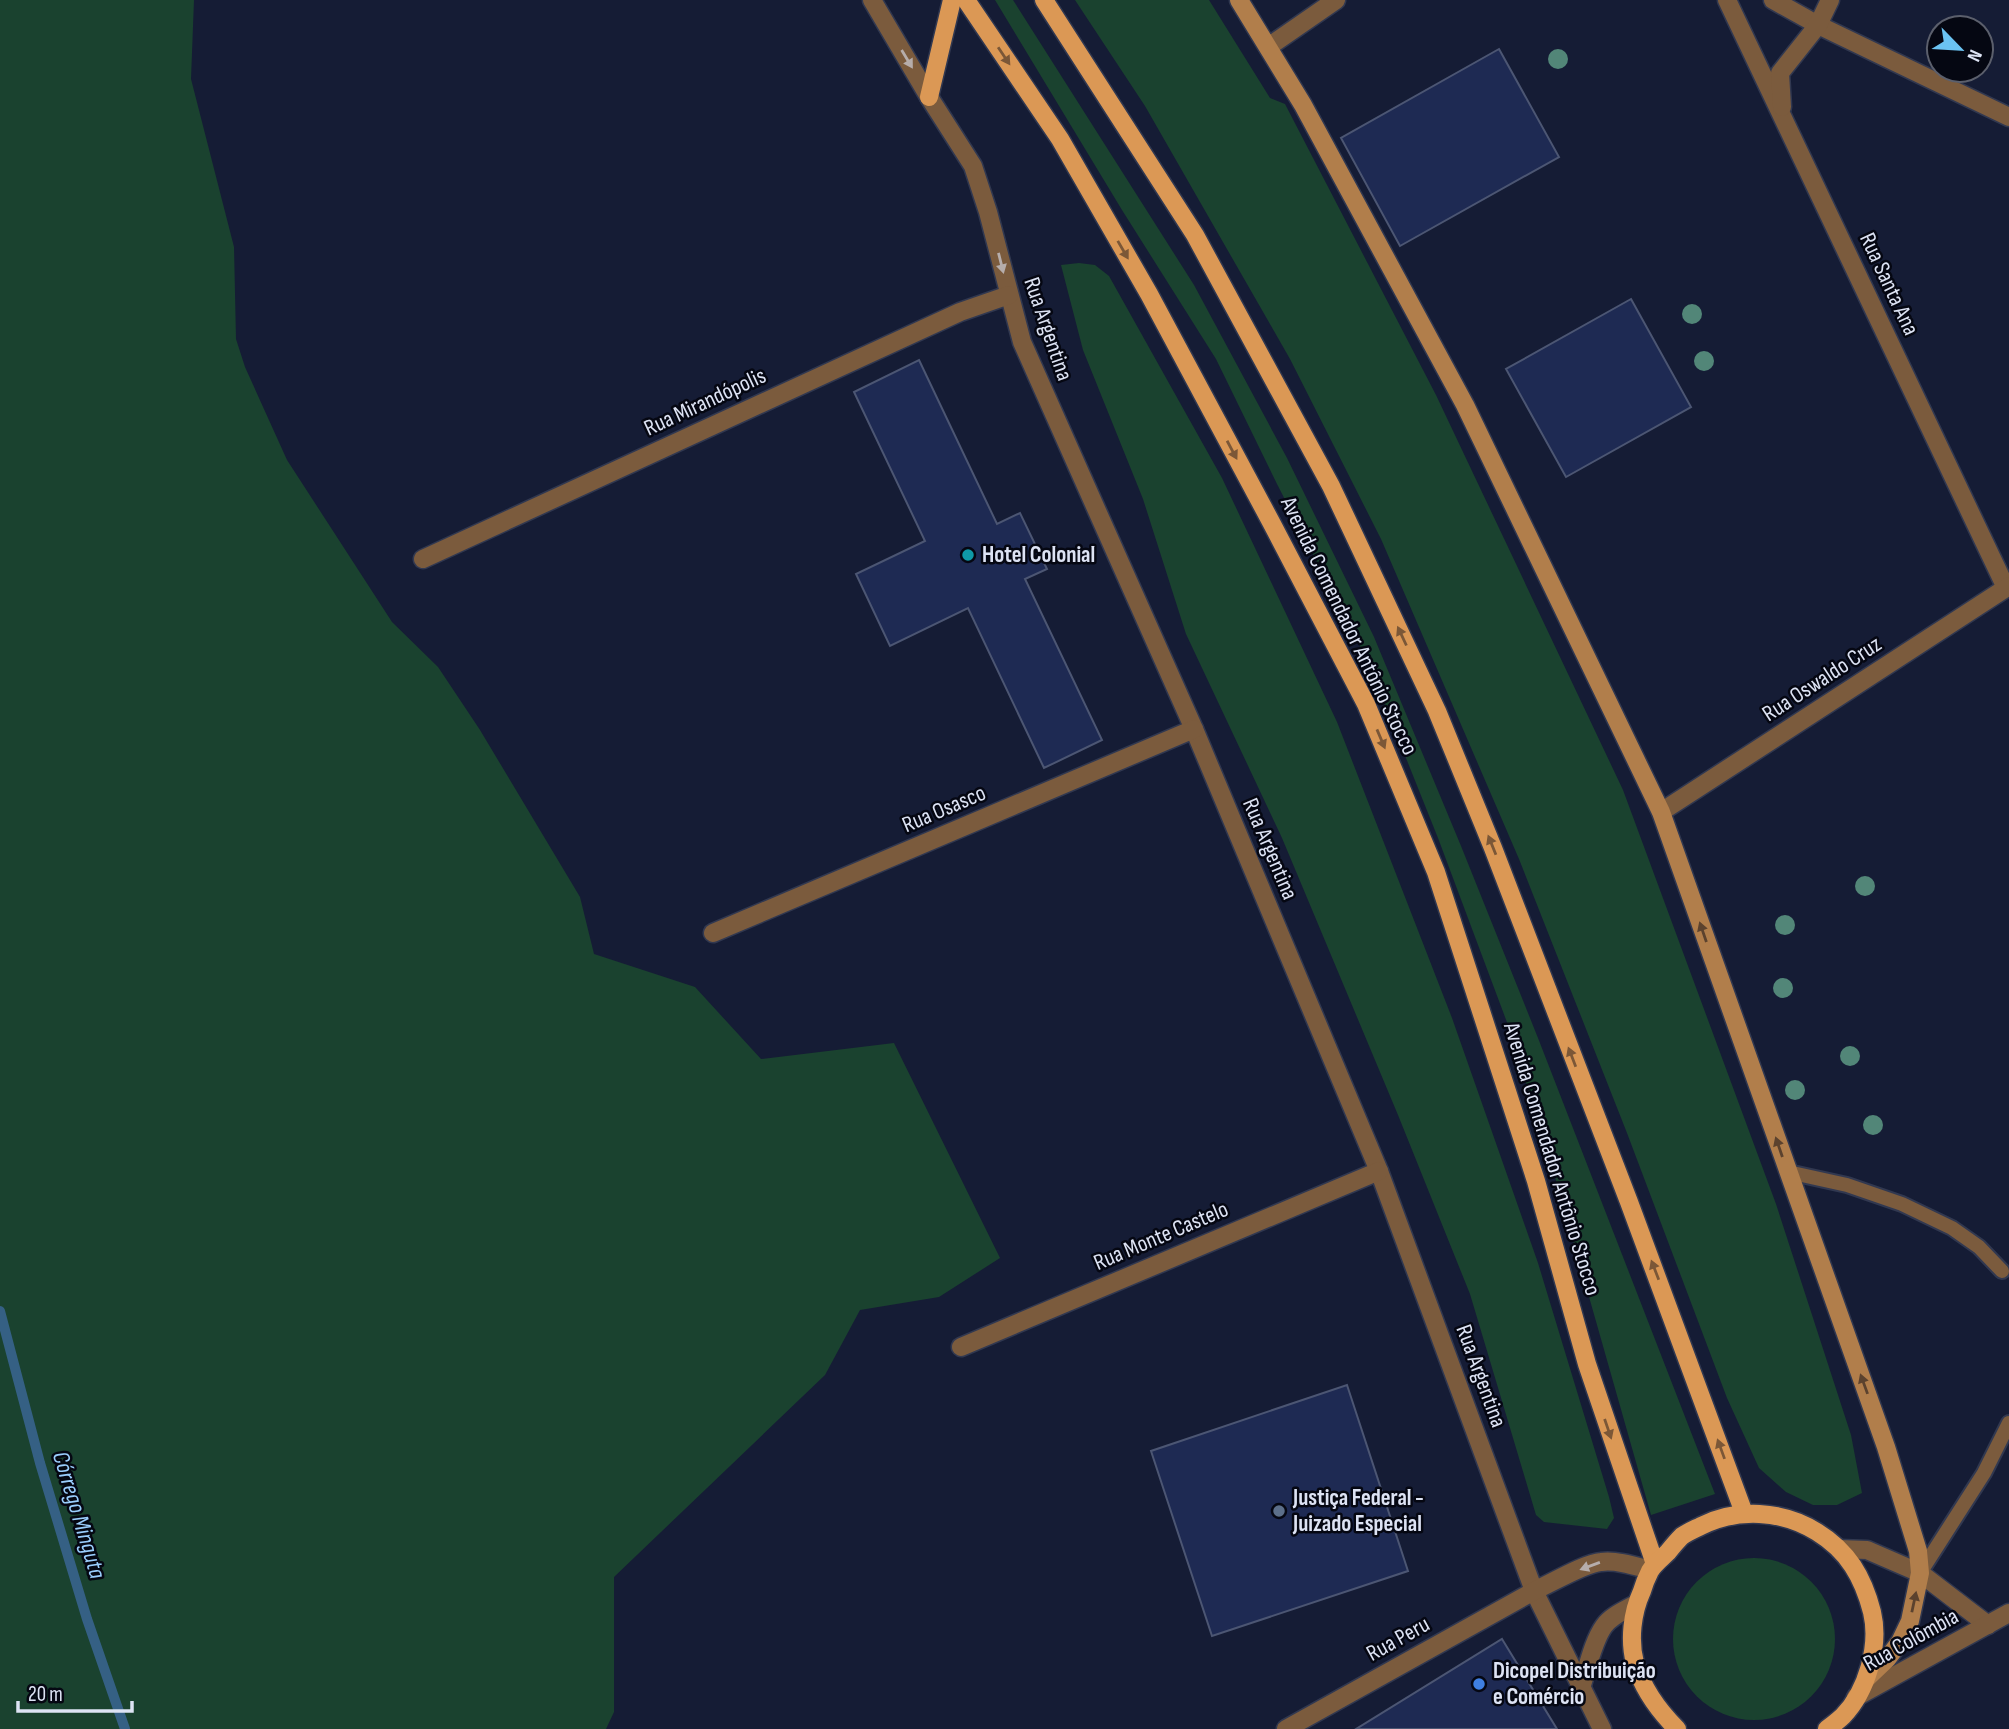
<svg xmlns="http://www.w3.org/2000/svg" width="2009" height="1729" viewBox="0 0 2009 1729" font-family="'Sofia Sans Condensed',sans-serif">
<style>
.green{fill:#1a422f}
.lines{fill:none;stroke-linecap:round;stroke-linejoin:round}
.stream{stroke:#356084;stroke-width:10}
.building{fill:#1e2a53;stroke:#4c5673;stroke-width:2}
.lane-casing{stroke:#313850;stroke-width:18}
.street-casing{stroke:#313850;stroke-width:21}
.secondary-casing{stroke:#313850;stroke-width:21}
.primary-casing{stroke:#313850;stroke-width:21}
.lane{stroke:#7b5b3d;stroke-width:14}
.street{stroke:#7b5b3d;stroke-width:18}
.secondary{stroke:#b17e4b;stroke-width:18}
.primary{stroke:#db9855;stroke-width:18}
.tree{fill:#528678}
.oneway{fill:#7b5737}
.oneway2{fill:#b6adab}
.oneway3{fill:#5b422e}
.culture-dot{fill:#0f9aa8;stroke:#050712;stroke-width:2.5}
.service-dot{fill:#5c6f8a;stroke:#050712;stroke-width:2.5}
.shop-dot{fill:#3f7fe0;stroke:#050712;stroke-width:2.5}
.labels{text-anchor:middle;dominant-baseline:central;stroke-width:5;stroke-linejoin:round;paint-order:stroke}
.street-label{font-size:23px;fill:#dde3f4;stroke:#050712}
.poi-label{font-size:23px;font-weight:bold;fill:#dde3f4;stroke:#050712;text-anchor:start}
.water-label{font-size:24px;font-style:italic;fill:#9acefd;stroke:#050712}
</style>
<rect width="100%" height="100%" fill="#151c35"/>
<!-- green -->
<g class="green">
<polygon points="0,0 194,0 191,79 234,247 236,339 245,367 287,460 392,622 438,667 480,730 580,897 594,954 695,987 761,1059 894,1043 1000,1258 939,1297 860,1310 825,1375 614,1577 614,1712 606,1729 0,1729"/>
<polygon points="995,0 1013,0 1194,285 1287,458 1374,637 1461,846 1538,1038 1715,1494 1651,1515 1553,1170 1508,1025 1438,838 1366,658 1277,484 1216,359 1122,210"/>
<polygon points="1075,0 1209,0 1270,98 1285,104 1436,395 1623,790 1776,1204 1851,1435 1862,1493 1837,1505 1813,1505 1786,1492 1759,1468 1727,1398 1627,1133 1519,859 1381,539 1290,359 1145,106"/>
<polygon points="1079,263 1095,265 1109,276 1222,478 1337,722 1452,1018 1538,1263 1609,1497 1614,1518 1607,1529 1544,1522 1536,1515 1470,1294 1398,1115 1282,838 1186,634 1143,499 1083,350 1061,265"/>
<circle cx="1754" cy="1639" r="81"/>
</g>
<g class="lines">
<!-- stream -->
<polyline class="stream" points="0,1311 40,1463 87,1619 125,1729"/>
</g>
<!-- building -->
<g class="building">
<polygon points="1499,49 1559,157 1400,246 1341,138"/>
<polygon points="1631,299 1691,407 1566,477 1506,369"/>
<polygon points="919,360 997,524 1020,513 1047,569 1025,579 1102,740 1044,768 968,608 890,646 856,574 925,541 854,392"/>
<polygon points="1347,1385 1408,1571 1212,1636 1151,1451"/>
<polygon points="1502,1639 1557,1729 1356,1729"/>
</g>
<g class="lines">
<defs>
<g id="lane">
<polyline points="1788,1172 1847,1185 1902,1204 1952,1228 1979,1247 2002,1271"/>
<polyline points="1920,1573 1984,1473 2009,1423"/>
</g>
<g id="street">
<polyline points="872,0 929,97 973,166 988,212 1022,342 1194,729 1379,1171 1534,1591 1602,1729"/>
<polyline points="1727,0 2006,588"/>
<polyline points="1773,0 1818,25 2009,117"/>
<polyline points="1268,47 1336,0"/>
<polyline points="1782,107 1780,73 1818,25 1830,0"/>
<polyline points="423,559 960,312 1009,295"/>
<polyline points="1661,812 2009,586"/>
<polyline points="713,933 1194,729"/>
<polyline points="961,1347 1379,1171"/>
<polyline points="1839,1549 1867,1550 1920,1573 1988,1625"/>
<path d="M1581 1688C1587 1670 1593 1641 1604 1626 1611 1616 1625 1610 1636 1604"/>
<polyline points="1856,1697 2009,1613"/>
<path d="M1286 1729 1534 1591C1550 1584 1585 1563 1601 1562 1617 1560 1635 1566 1650 1570"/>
</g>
<polyline id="secondary" points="1239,0 1303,105 1465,405 1661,812 1886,1447 1918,1551 1920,1573 1910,1621 1900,1642 1887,1659 1866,1679"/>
<g id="primary">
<polyline points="966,0 1060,139 1149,294 1271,522 1366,704 1436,872 1536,1181 1587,1364 1655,1564"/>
<polyline points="1044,0 1195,235 1331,486 1437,711 1493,848 1629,1202 1744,1513"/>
<polyline points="929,97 952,0"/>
<path d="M1677 1729C1658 1710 1643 1690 1635 1663 1629 1640 1632 1613 1642 1591 1644 1584 1647 1577 1650 1571 1654 1564 1662 1558 1668 1552 1672 1547 1677 1541 1682 1536 1688 1532 1695 1529 1701 1526 1737 1508 1782 1510 1817 1532 1848 1551 1863 1577 1872 1612 1880 1646 1867 1691 1843 1716 1838 1721 1832 1725 1827 1729"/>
</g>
</defs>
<!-- lane casing -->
<use href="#lane" class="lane-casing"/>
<!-- street casing -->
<use href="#street" class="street-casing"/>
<!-- secondary casing -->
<use href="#secondary" class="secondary-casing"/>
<!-- primary casing -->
<use href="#primary" class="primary-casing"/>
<!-- lane -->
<use href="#lane" class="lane"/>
<!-- street -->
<use href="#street" class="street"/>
<!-- secondary -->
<use href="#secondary" class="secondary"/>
<!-- primary -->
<use href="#primary" class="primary"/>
</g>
<!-- trees -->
<g class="tree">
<circle cx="1558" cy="59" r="10"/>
<circle cx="1692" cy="314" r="10"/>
<circle cx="1704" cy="361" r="10"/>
<circle cx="1865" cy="886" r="10"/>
<circle cx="1785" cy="925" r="10"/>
<circle cx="1783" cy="988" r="10"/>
<circle cx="1850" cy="1056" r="10"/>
<circle cx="1795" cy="1090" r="10"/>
<circle cx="1873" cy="1125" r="10"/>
</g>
<!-- one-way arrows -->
<defs><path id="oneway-solid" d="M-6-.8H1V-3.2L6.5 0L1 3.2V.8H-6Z" transform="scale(1.75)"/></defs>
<g class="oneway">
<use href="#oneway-solid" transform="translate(1004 56) rotate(56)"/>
<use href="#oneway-solid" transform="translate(1123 250) rotate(60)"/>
<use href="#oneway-solid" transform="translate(1232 450) rotate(62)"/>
<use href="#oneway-solid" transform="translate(1402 636) rotate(-115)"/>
<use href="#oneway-solid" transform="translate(1381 739) rotate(67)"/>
<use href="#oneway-solid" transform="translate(1492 845) rotate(-112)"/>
<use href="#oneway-solid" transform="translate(1572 1057) rotate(-111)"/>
<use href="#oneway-solid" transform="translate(1655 1270) rotate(-111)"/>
<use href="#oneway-solid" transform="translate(1608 1429) rotate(71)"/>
<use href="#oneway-solid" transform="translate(1721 1449) rotate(-110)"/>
</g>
<g class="oneway2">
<use href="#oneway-solid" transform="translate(907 59) rotate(59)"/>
<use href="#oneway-solid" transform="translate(1001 263) rotate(76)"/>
<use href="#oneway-solid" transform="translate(1590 1566) rotate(160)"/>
</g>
<g class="oneway3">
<use href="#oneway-solid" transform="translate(1703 932) rotate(-109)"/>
<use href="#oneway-solid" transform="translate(1779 1147) rotate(-109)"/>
<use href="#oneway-solid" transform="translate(1864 1384) rotate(-110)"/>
<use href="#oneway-solid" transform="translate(1914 1602) rotate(-78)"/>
</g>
<!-- markers -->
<circle class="culture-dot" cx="968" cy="555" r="7"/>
<circle class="service-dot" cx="1279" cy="1511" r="7"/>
<circle class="shop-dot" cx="1479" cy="1684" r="7"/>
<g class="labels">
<!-- street labels -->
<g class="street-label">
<text transform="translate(1889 284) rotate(65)">Rua Santa Ana</text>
<text transform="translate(1048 329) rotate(71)">Rua Argentina</text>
<text transform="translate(705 402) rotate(-25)">Rua Mirandópolis</text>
<text transform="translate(1349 626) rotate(64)">Avenida Comendador Antônio Stocco</text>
<text transform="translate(1822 679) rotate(-33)">Rua Oswaldo Cruz</text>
<text transform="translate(944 809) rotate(-23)">Rua Osasco</text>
<text transform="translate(1270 849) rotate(67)">Rua Argentina</text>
<text transform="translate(1552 1159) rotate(73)">Avenida Comendador Antônio Stocco</text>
<text transform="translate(1161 1236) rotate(-23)">Rua Monte Castelo</text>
<text transform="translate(1481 1376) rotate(70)">Rua Argentina</text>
<text transform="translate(1398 1639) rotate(-29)">Rua Peru</text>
<text transform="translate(1911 1640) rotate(-29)">Rua Colômbia</text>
</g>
<!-- poi labels -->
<g class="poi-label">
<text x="982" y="555">Hotel Colonial</text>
<text x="1293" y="1498">Justiça Federal -<tspan x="1293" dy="26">Juizado Especial</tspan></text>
<text x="1493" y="1671">Dicopel Distribuição<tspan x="1493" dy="26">e Comércio</tspan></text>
</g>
<!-- water labels -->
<g class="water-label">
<text transform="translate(79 1515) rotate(73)">Córrego Minguta</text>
</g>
</g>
<!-- north arrow -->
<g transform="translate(1960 49) rotate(115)"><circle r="33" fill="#050712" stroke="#5b5f6c" stroke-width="2"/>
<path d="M0-5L12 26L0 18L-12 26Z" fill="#6bc3f2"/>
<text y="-10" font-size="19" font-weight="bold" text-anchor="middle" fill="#dde3f4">N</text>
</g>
<!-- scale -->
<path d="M18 1701v10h114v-10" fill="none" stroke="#dde3f4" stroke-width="3.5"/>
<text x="28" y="1701" font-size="21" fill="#dde3f4" stroke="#050712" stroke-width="5" paint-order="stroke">20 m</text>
</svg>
